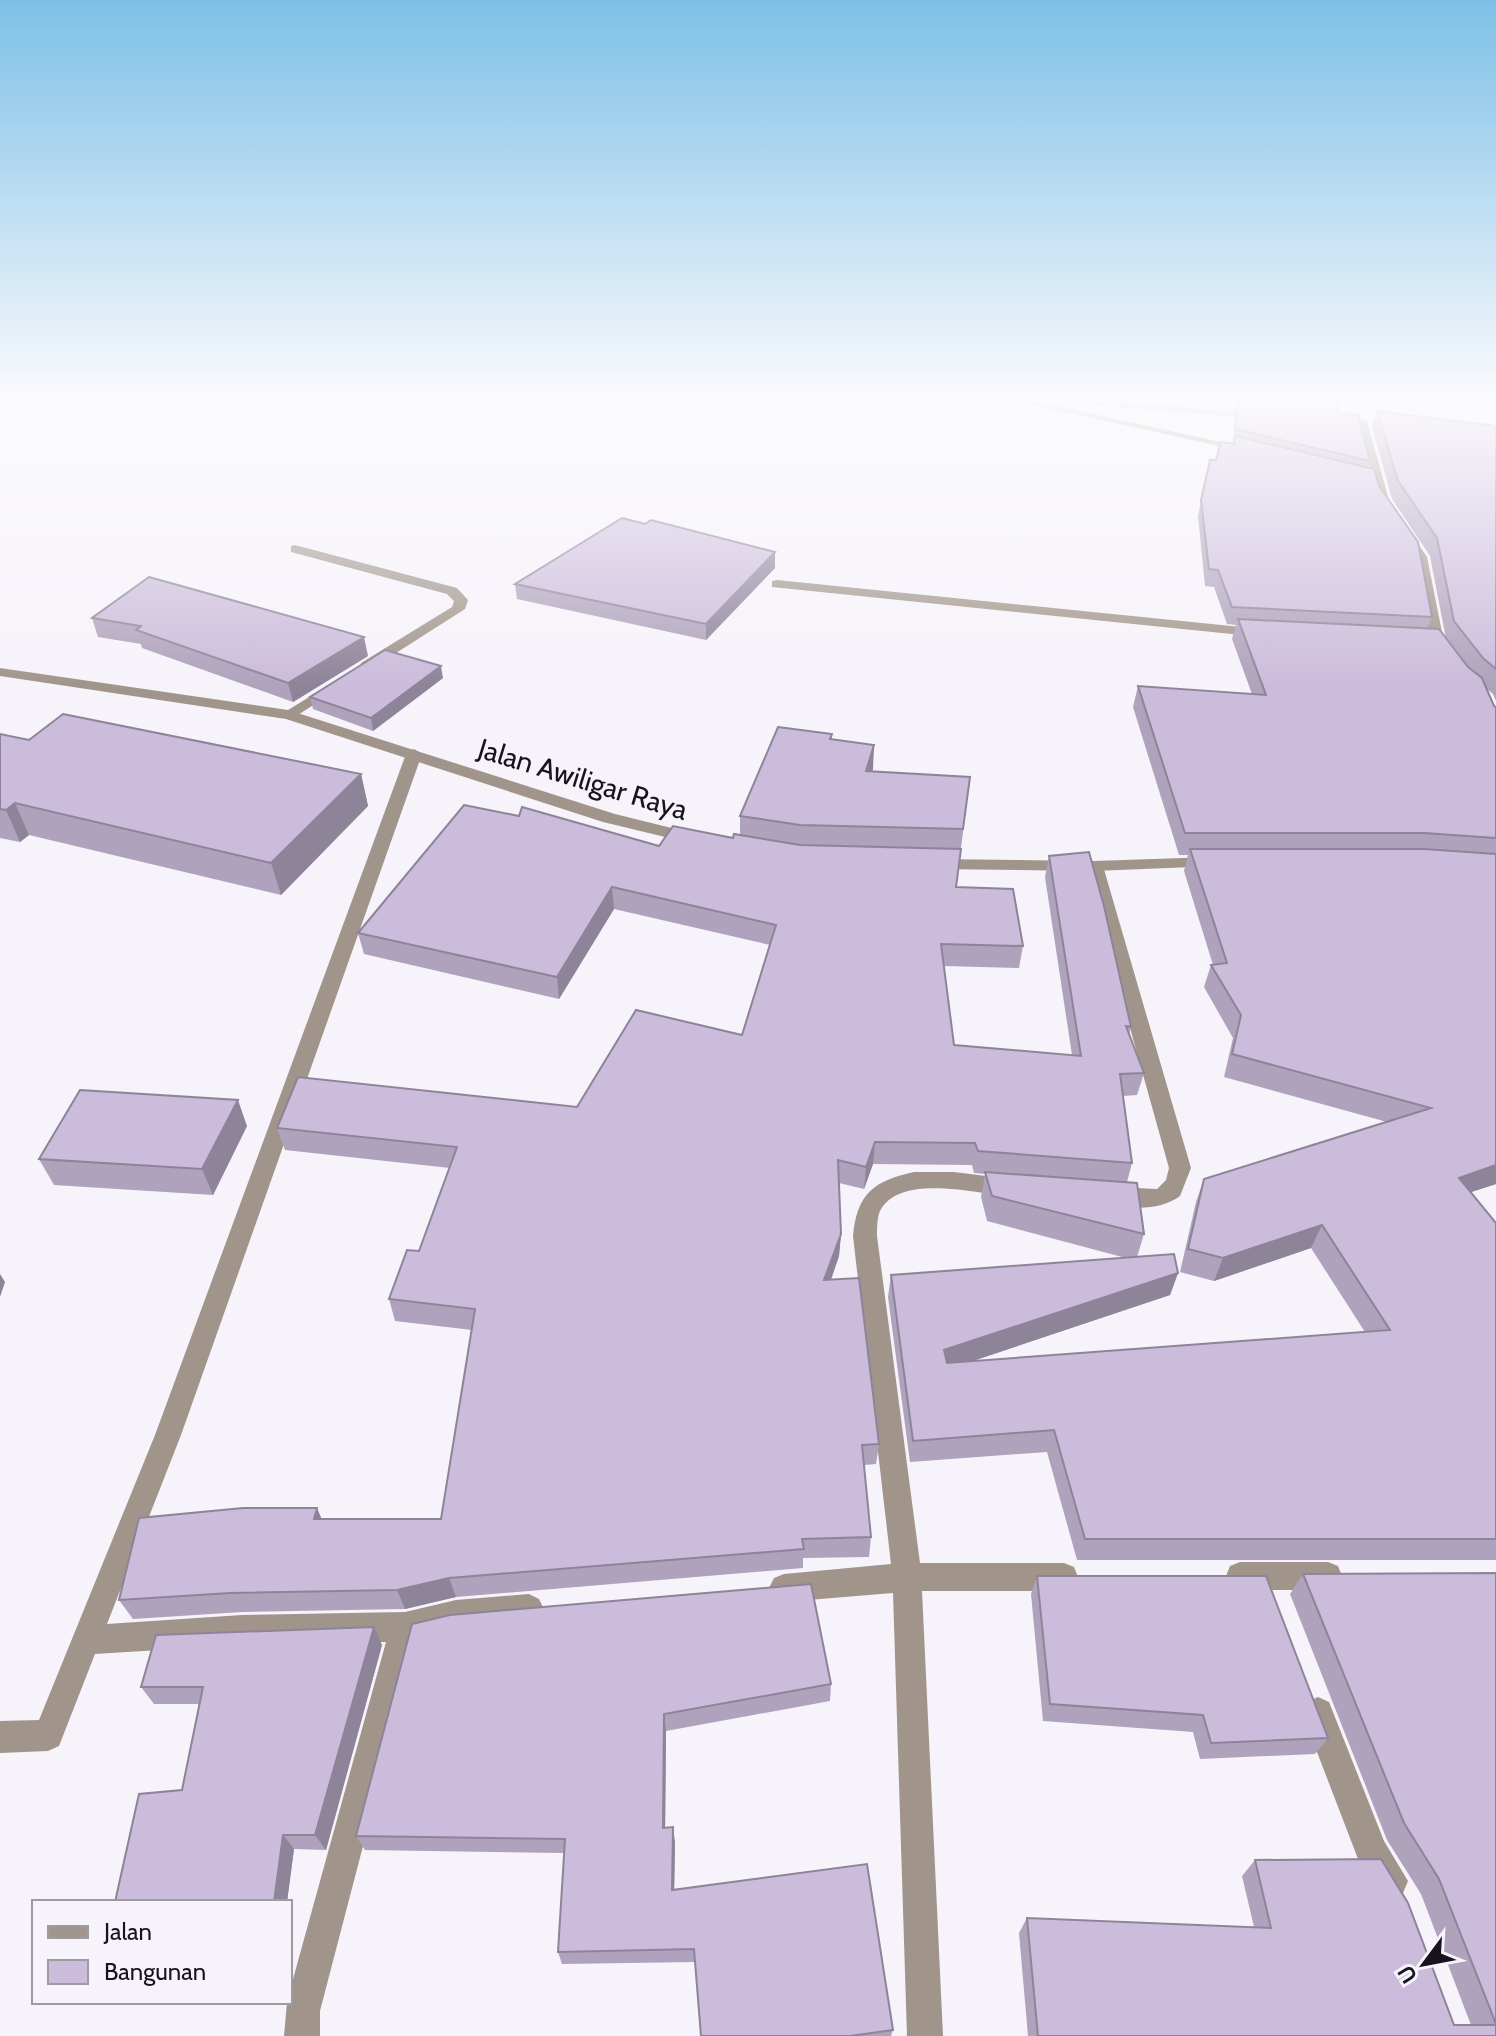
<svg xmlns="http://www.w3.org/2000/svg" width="1496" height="2036" viewBox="0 0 1496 2036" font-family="Cabin,sans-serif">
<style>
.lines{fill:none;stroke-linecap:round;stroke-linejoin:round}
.stream{fill:#7cd1e5;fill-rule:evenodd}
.minor{fill:#a1958b;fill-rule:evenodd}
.tertiary{fill:#a1958b;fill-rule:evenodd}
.wall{fill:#afa2bc}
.shaded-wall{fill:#8e8499}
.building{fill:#cbbcdb;stroke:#8e8499;stroke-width:2}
.labels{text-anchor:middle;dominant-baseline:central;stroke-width:8;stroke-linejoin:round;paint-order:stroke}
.street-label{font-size:28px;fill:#18141f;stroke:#f6f3fa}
</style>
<rect width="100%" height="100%" fill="#f6f3fa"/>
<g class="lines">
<!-- stream -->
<polygon class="stream" points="1075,401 1118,401 1259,413 1264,416 1259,419 1080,404"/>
<!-- minor -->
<g class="minor">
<polygon points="1015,401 1035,401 1252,449 1247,452"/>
<polygon points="1358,419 1367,421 1389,500 1427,557 1444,642 1450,651 1448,654 1438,654 1430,642 1415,557 1377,500"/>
<polygon points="295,545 457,588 468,600 465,609 371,669 361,669 361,663 452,607 454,601 447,594 291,552 291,546"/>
<polygon points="777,580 1261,629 1268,633 1261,637 772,587 772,581"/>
<polygon points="332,683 339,687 337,690 293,718 283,718 280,715"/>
<polygon points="414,749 422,754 181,1435 107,1624 242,1615 405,1612 456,1600 529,1594 539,1599 544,1609 539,1619 529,1624 456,1630 417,1639 320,2011 320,2036 284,2036 287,2002 290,2002 290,1990 386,1642 242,1645 95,1654 59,1746 48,1751 0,1753 0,1721 39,1720 155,1435 406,754"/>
<path d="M1094 861 1103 866 1191 1168 1180 1196C1160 1211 1129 1210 1106 1202L1103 1196 1106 1190 1114 1187 1157 1189 1166 1180 1169 1168 1085 866Z"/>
<path d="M914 1172H954L1010 1179 1018 1182 1021 1188 1018 1194 1010 1197C977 1193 899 1173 880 1211 877 1218 877 1228 877 1236L920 1563H1064L1074 1567 1078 1577 1074 1587 1064 1591H922L943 2036H907L893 1593 784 1602 774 1598 769 1588 774 1578 784 1574 891 1564 853 1236C857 1193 874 1181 914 1172Z"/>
<polygon points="1240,1562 1328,1562 1338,1566 1342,1576 1338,1586 1328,1590 1240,1590 1230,1586 1226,1576 1230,1566"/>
<polygon points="1318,1697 1329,1702 1384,1841 1408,1881 1403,1893 1391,1898 1379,1893 1360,1864 1302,1713 1307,1702"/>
</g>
<!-- tertiary -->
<g class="tertiary">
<polygon points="0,668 288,710 615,814 700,835 703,839 694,844 603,822 286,719 0,676"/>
<polygon points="1212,857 1221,862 1218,866 1094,871 932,869 923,864 932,859 1094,861"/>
</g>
</g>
<!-- wall -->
<g class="wall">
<polygon points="1236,401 1337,401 1338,413 1370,461 1368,468 1379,486 1432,617 1427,628 1446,639 1430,556 1392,499 1372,427 1377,411 1496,426 1496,701 1493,694 1486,688 1494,706 1496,707 1496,1184 1471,1192 1496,1224 1496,1560 1077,1560 1047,1452 910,1462 888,1297 891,1275 1126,1258 987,1221 981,1197 985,1174 974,1173 972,1165 873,1164 864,1189 839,1183 841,1234 839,1256 831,1280 879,1444 876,1464 864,1465 871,1537 869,1557 803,1558 803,1568 456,1597 405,1609 242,1612 133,1619 119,1600 322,1519 441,1519 472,1330 395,1321 389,1299 419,1251 450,1168 285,1150 277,1128 577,1107 742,1035 770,945 614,909 559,999 364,954 358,933 659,846 733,838 740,835 740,816 832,734 832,739 874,745 872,771 970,777 956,887 1023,946 1019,968 944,966 954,1045 1072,1055 1045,877 1049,856 1131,1027 1129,1034 1144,1073 1137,1095 1123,1096 1132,1163 1127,1182 1144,1234 1137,1257 1178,1273 1170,1295 972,1361 1365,1332 1311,1248 1214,1281 1180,1272 1196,1202 1204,1179 1387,1122 1224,1077 1233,1038 1204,987 1211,965 1213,965 1184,871 1188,855 1179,855 1133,707 1138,686 1252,694 1232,639 1236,625 1227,624 1214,587 1205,586 1198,516 1210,460 1216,460 1233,444"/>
<polygon points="645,524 775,568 706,640 517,599 515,584"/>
<polygon points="92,618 368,656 293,702 142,648 141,644 98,637"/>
<polygon points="443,678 373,731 313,709 310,697"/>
<polygon points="0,734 29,740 361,774 368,806 281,895 29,835 20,842 0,838"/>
<polygon points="247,1126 213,1195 54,1185 39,1159"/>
<polygon points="1496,1573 1496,2036 1028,2036 1019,1933 1027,1918 1254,1927 1242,1876 1255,1860 1454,2025 1471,2025 1421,1894 1387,1840 1290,1594 1303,1574"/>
<polygon points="1037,1576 1328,1738 1315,1754 1200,1759 1193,1732 1043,1721 1031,1594"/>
<polygon points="412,1624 831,1684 830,1701 666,1731 665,1828 675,1842 674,1890 893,2030 891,2036 701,2036 695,1962 562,1964 558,1952 564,1853 365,1850 356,1836"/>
<polygon points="382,1645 326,1850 294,1849 287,1902 115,1902 182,1790 199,1704 154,1704 141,1687"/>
</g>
<!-- shaded-wall -->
<g class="shaded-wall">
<polygon points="775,552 775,568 706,640 706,624"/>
<polygon points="364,637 368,656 293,702 288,683"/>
<polygon points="441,666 443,678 373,731 371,718"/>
<polygon points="874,745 873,769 865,795 866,771"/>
<polygon points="361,774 368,806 281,895 271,863"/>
<polygon points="15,803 29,835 20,842 6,810"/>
<polygon points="612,887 614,909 559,999 557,977"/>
<polygon points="238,1100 247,1126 213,1195 202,1169"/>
<polygon points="875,1142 873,1164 864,1189 866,1167"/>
<polygon points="1496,1165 1496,1184 1447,1200 1459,1178"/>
<polygon points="1322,1225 1311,1248 1214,1281 1223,1258"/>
<polygon points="841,1234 839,1256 823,1302 824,1280"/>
<polygon points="1178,1273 1170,1295 940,1372 944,1350"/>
<polygon points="0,1274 5,1282 0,1297"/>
<polygon points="317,1508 326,1529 314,1519"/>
<polygon points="449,1578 456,1597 405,1609 397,1590"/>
<polygon points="374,1627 382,1645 326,1850 315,1835"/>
<polygon points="664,1714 666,1731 665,1842 663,1828"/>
<polygon points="673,1827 675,1842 674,1904 672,1890"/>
<polygon points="283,1835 294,1849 287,1902 274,1902"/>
</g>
<!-- building -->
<g class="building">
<polygon points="1237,401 1337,401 1338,413 1358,415 1370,461 1235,429"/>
<polygon points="1377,411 1496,426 1496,669 1483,658 1454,621 1437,538 1398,481"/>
<polygon points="1235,436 1374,469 1379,486 1418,542 1432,617 1232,607 1218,570 1209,569 1201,500 1210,460 1216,460 1221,442 1234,444"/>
<polygon points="622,518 645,524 651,520 775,552 706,624 515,584"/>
<polygon points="149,577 364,637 288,683 136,630 141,626 92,618"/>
<polygon points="1238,619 1439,629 1468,667 1482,678 1494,706 1496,707 1496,838 1424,833 1185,833 1138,686 1266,695"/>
<polygon points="385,650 441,666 371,718 310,697"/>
<polygon points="63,714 361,774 271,863 15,803 6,810 0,809 0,734 29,740"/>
<polygon points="778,727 832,734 830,739 874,745 866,771 970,777 963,829 800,825 740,816"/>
<polygon points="464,805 519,816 522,807 659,846 673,826 733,838 734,834 800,845 961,849 956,887 1013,889 1023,946 941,944 954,1045 1081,1056 1049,856 1089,852 1104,906 1131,1027 1126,1026 1144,1073 1120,1074 1132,1163 978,1151 975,1143 875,1142 866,1167 838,1160 841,1234 824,1280 859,1278 879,1444 862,1445 871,1537 802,1539 804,1549 449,1578 397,1590 230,1593 119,1600 139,1518 243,1508 317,1508 314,1519 441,1519 475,1309 389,1299 407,1250 419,1251 457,1147 277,1128 298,1077 577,1107 636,1010 742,1035 776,925 612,887 557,977 358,933"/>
<polygon points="1190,849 1424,849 1496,854 1496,1165 1459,1178 1496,1223 1496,1539 1085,1539 1054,1430 913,1441 891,1275 1174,1254 1178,1273 944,1350 947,1363 1390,1330 1322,1225 1223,1258 1188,1249 1204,1179 1431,1108 1232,1054 1241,1015 1211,965 1227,963"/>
<polygon points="80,1090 238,1100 202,1169 39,1159"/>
<polygon points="985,1172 1137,1183 1144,1234 992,1196"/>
<polygon points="1496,1573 1496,2024 1439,1879 1404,1823 1303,1574"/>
<polygon points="1037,1576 1266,1576 1328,1738 1211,1743 1203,1715 1050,1704"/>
<polygon points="811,1584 831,1684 664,1714 663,1828 673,1827 672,1890 867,1864 893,2030 850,2036 701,2036 694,1949 558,1952 565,1839 356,1836 412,1624 450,1615"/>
<polygon points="374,1627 315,1835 283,1835 274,1902 115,1902 139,1794 182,1790 203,1687 141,1687 156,1635"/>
<polygon points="1381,1859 1408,1903 1454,2025 1496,2025 1496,2036 1038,2036 1027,1918 1271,1928 1255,1860"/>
</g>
<!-- sky -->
<linearGradient id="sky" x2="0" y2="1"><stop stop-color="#7dc0e7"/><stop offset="0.58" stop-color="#fbfafd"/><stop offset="1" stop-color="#fbfafd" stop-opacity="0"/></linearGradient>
<rect width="1496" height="686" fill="url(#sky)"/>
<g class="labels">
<!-- street labels -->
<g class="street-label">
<text transform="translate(583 779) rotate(17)">Jalan Awiligar Raya</text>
</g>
</g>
<!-- legend -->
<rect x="32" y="1900" width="260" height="104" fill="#f6f3fa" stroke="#9d9aa2" stroke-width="2"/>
<rect x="48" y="1926" width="40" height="12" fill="#a1958b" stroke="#9d9aa2" stroke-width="2"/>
<text x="104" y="1940" font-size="24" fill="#18141f">Jalan</text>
<rect x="48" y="1960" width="40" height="24" fill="#cbbcdb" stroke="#9d9aa2" stroke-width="2"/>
<text x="104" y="1980" font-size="24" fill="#18141f">Bangunan</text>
<!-- north arrow -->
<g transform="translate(1424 1964) rotate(238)" stroke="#f6f3fa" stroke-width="6" paint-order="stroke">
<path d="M0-6L14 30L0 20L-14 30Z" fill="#18141f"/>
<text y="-12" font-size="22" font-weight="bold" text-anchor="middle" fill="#18141f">U</text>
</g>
</svg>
